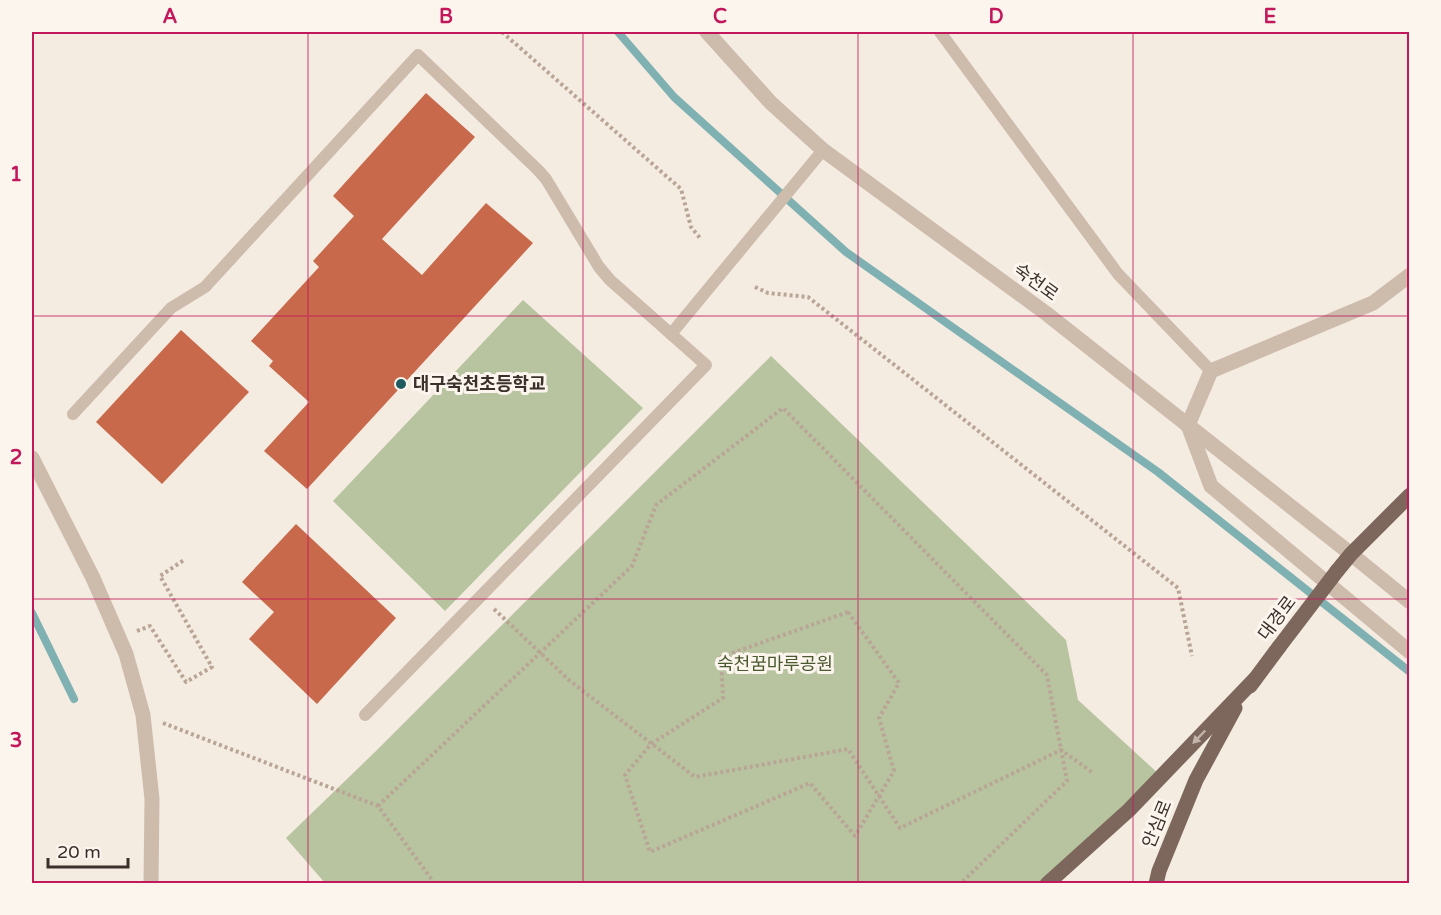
<svg xmlns="http://www.w3.org/2000/svg" width="1441" height="915" viewBox="0 0 1441 915" font-family="'Varela Round','Noto Sans KR',sans-serif">
<style>
.green{fill:#b8c4a0}
.lines{fill:none;stroke-linecap:round;stroke-linejoin:round}
.stream{stroke:#7fb0b2;stroke-width:8}
.building{fill:#c8694b}
.path{stroke:#b9a596;stroke-width:4;stroke-dasharray:3 3;stroke-linecap:butt}
.service{stroke:#cdbbac;stroke-width:12}
.minor{stroke:#cdbbac;stroke-width:15}
.tertiary{stroke:#cdbbac;stroke-width:15}
.primary{stroke:#7d675c;stroke-width:15}
.service-bridge{stroke:#cdbbac;stroke-width:12}
.primary-bridge{stroke:#7d675c;stroke-width:15}
.oneway{fill:#c2b5ac}
.grid{fill:none;stroke:#c2185b;stroke-width:1.5;stroke-opacity:0.55}
.poi-dot{fill:#1f5a5e;stroke:#fbf5ee;stroke-width:2}
.labels{text-anchor:middle;dominant-baseline:central;stroke-width:6;stroke-linejoin:round;paint-order:stroke}
.street-label{font-size:18px;fill:#3b302b;stroke:#fbf5ee}
.poi-label{font-size:18px;font-weight:bold;fill:#3b302b;stroke:#fbf5ee;text-anchor:start}
.park-label{font-size:18px;fill:#4a5a2e;stroke:#fbf5ee}
.neatline{fill:none;stroke:#c2185b;stroke-width:2}
.grid-label{font-size:20px;text-anchor:middle;font-weight:bold;fill:#c2185b}
</style>
<rect width="100%" height="100%" fill="#f4ebe1"/>
<!-- green -->
<g class="green">
<polygon points="523,300 643,408 445,611 333,501"/>
<polygon points="771,356 1066,640 1078,700 1161,776 1047,883 325,883 286,838 376,751"/>
</g>
<g class="lines">
<!-- stream -->
<g class="stream">
<polyline points="618,32 674,97 846,252 1158,472 1410,672"/>
<polyline points="32,613 74,699"/>
</g>
</g>
<!-- building -->
<g class="building">
<polygon points="426,93 475,137 382,239 422,275 486,203 533,243 307,489 264,451 309,402 269,366 273,361 251,341 319,267 313,261 354,216 333,196"/>
<polygon points="181,330 249,392 162,484 96,422"/>
<polygon points="296,524 396,618 317,704 249,639 274,612 242,582"/>
</g>
<g class="lines">
<!-- path -->
<g class="path">
<polyline points="502,32 681,189 691,227 700,238"/>
<polyline points="755,287 768,293 808,297 1178,588 1192,656"/>
<polyline points="494,609 570,681 695,777 848,749 900,828 1061,750 1093,773"/>
<polygon points="848,612 899,683 879,718 894,771 855,836 810,783 650,852 625,775 651,744 723,698 721,657"/>
<polyline points="137,631 150,626 186,682 212,667 160,576 184,560"/>
<polyline points="163,723 378,806 435,884"/>
<polyline points="378,806 632,566 656,505 783,408 1047,675 1067,781 960,884"/>
</g>
<!-- service -->
<g class="service">
<polyline points="940,32 1118,274 1211,371"/>
<polyline points="73,414 171,308 205,287 418,55 538,170 546,179 599,267 610,280 706,365 365,715"/>
</g>
<!-- minor -->
<g class="minor">
<polyline points="1410,275 1373,303 1211,371 1188,425 1211,486 1410,652"/>
<polyline points="1351,554 1410,602"/>
</g>
<!-- tertiary -->
<g class="tertiary">
<polyline points="707,32 771,103 823,150 1047,314 1351,554"/>
<polyline points="32,458 93,578 126,654 143,715 152,799 151,884"/>
</g>
<!-- primary -->
<g class="primary">
<polyline points="1337,571 1351,554 1410,495"/>
<polyline points="1250,686 1279,647"/>
<polyline points="1047,884 1129,810 1255,679"/>
<polyline points="1156,884 1159,871 1196,780 1235,708"/>
</g>
<!-- service-bridge -->
<polyline class="service-bridge" points="671,334 823,150"/>
<!-- primary-bridge -->
<polyline class="primary-bridge" points="1279,647 1337,571"/>
</g>
<!-- one-way arrows -->
<defs><path id="oneway-solid" d="M-6-.8H1V-3.2L6.5 0L1 3.2V.8H-6Z" transform="scale(1.5)"/></defs>
<use class="oneway" href="#oneway-solid" transform="translate(1199 737) rotate(134)"/>
<!-- grid -->
<path class="grid" d="M308 32V884M583 32V884M858 32V884M1133 32V884M32 316H1410M32 599H1410"/>
<!-- markers -->
<circle class="poi-dot" cx="401" cy="384" r="6"/>
<g class="labels">
<!-- street labels -->
<g class="street-label">
<text transform="translate(1036 282) rotate(36)">숙천로</text>
<text transform="translate(1277 618) rotate(-53)">대경로</text>
<text transform="translate(1157 824) rotate(-68)">안심로</text>
</g>
<!-- poi labels -->
<g class="poi-label">
<text x="413" y="384">대구숙천초등학교</text>
</g>
<!-- park labels -->
<g class="park-label">
<text x="775" y="664">숙천꿈마루공원</text>
</g>
</g>
<!-- border -->
<rect width="1441" height="915" fill="none" stroke="#fbf5ee" stroke-width="66"/>
<!-- scale -->
<path d="M48 858v9h80v-9" fill="none" stroke="#3b302b" stroke-width="3"/>
<text x="57" y="858" font-size="18" fill="#3b302b" stroke="#fbf5ee" stroke-width="4.5" paint-order="stroke">20 m</text>
<rect x="33" y="33" width="1375" height="849" class="neatline"/>
<g class="grid-label">
<text x="170" y="23">A</text>
<text x="446" y="23">B</text>
<text x="720" y="23">C</text>
<text x="996" y="23">D</text>
<text x="1270" y="23">E</text>
<text x="16" y="181">1</text>
<text x="16" y="464">2</text>
<text x="16" y="747">3</text>
</g>
</svg>
